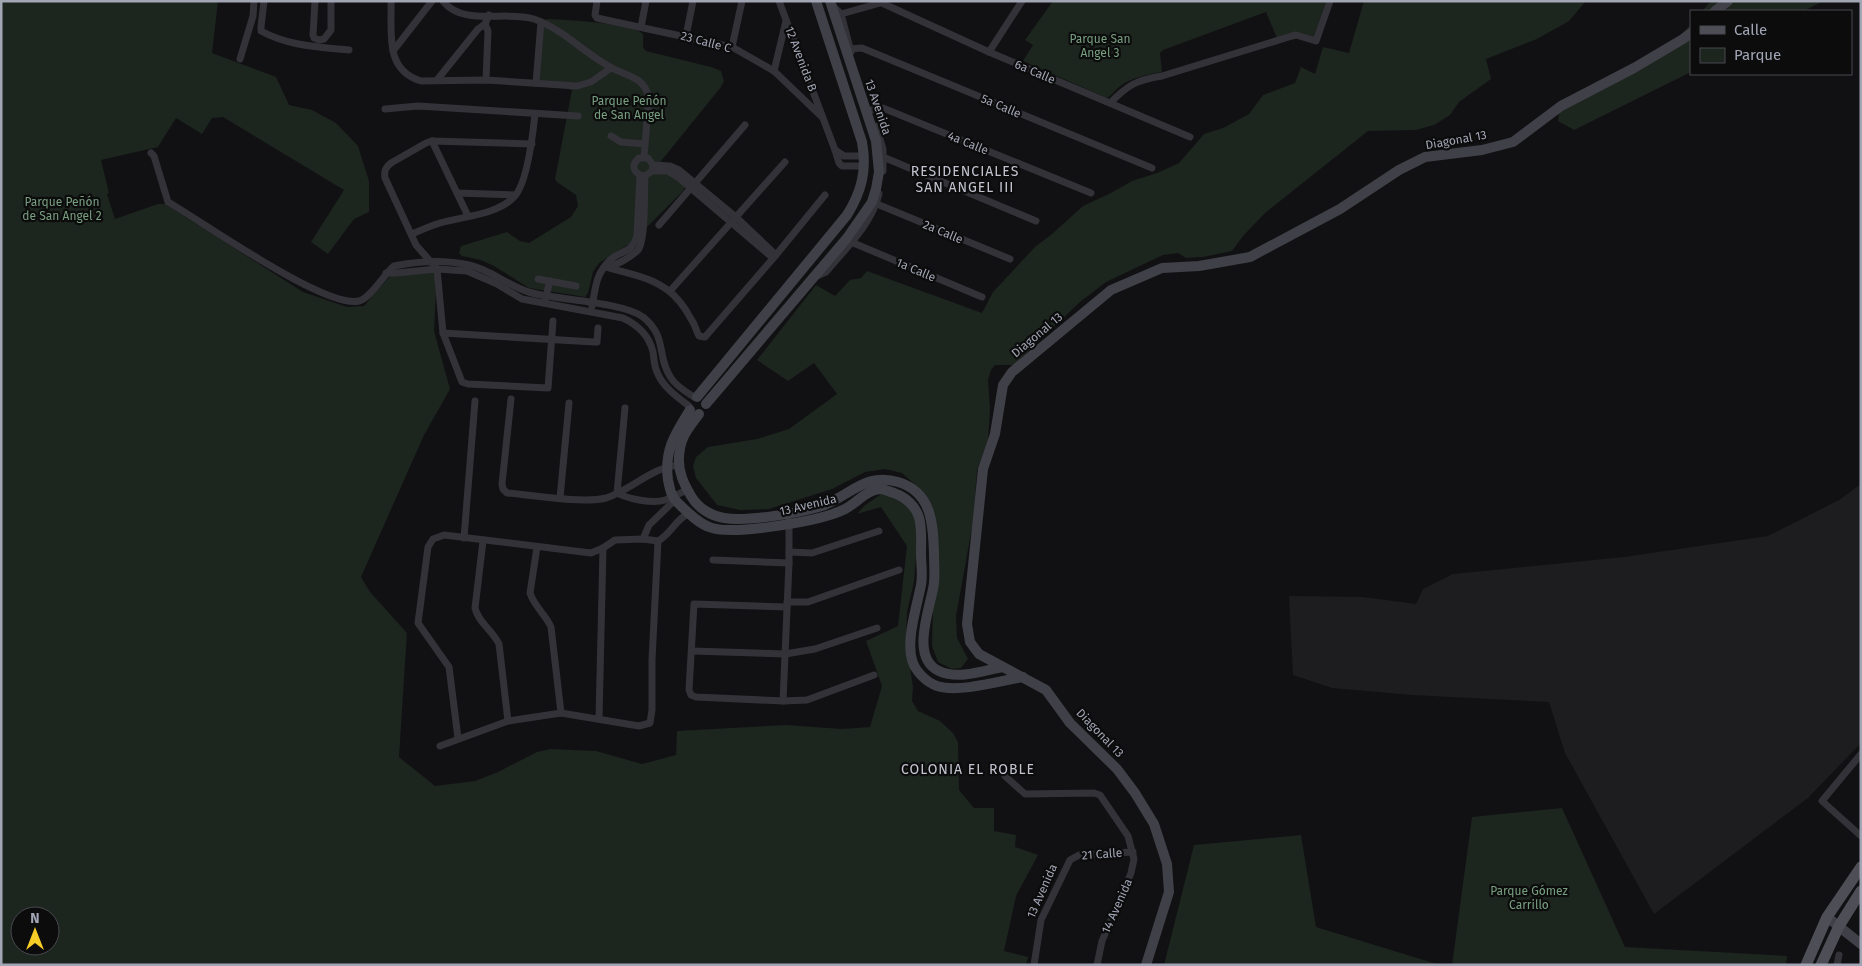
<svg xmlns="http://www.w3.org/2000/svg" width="1862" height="966" viewBox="0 0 1862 966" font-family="'Fira Sans',sans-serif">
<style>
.built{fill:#1d1d1f}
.green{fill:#1d251f;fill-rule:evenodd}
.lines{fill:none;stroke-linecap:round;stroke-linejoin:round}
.street{stroke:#323238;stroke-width:7}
.secondary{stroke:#404148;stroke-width:10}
.primary{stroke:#4e4e57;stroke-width:11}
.labels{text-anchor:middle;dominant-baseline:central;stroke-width:4.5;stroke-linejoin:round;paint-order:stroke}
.park-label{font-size:12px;fill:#789f80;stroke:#0c0c0d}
.street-label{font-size:12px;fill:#a2a5b4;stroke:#0c0c0d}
.neighbourhood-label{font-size:14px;letter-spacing:1px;fill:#c3c4d0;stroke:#0c0c0d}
</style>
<rect width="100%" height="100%" fill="#111113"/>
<!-- built -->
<polygon class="built" points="1861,484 1861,743 1808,798 1654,914 1565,753 1549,702 1412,695 1332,688 1293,675 1289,596 1363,597 1416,604 1423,589 1453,574 1624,557 1768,536 1839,500"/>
<!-- green -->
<g class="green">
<path d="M1 1H218L212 53 276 77 289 105 312 110 336 123 358 146 369 181V212L354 219 328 254 311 242 344 190 223 117 212 118 202 134 176 118 158 147 101 160 109 193 107 194 115 219 158 204H165L303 292 347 307 364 306 391 275 437 271 434 331 450 389 424 435 361 577 370 592 407 633 399 757 435 786 475 781 498 772 537 752 551 749 596 751 642 764 676 755 677 731 786 725 842 729 870 727 882 686 866 641 898 626 907 546 881 507 857 514 865 505 883 493 902 499 913 515 918 531 914 582 907 612 906 640 913 687 912 701 918 711 940 721 953 733 958 742 959 790 974 808H994V831L1016 835 1015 847 1038 855 1016 896 1004 951 1028 957 1026 965H1ZM20 916H50V946H20Z"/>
<path d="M1053 1H1326L1314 37 1277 38 1266 12 1163 50 1160 53 1162 72C1146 75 1132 77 1119 87 1114 91 1112 95 1107 98L1023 61 1033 45 1025 40Z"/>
<polygon points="1364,1 1586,1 1569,21 1537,39 1486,59 1491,79 1459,102 1450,115 1434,125 1416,130 1368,131 1265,213 1243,236 1232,251 1203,257 1186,258 1178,253 1163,255 1106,282 1080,302 1014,365 995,365 991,370 988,380 990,409 988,440 977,470 973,522 956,616 957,638 968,659 961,668 952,669 938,662 932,646 935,523 931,505 919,488 902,473 885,469 865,472 832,489 769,509 740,510 717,505 696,478 693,466 696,457 708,447 757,439 789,429 837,394 814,363 788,381 757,360 816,285 835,296 850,280 861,278 867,271 982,313 993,292 1035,247 1052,234 1083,206 1111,193 1132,181 1157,173 1179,163 1204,134 1223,128 1249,114 1263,95 1295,83 1301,67 1315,74 1323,47 1349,53"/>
<polygon points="1711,1 1823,1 1804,11 1702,11"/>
<path d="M549 19C567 20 632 23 643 34V47L646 51 711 67 721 71 724 81 721 87 657 166C666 174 678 178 685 187L683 191 632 242 599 263 593 272 588 293 585 297 529 288 494 266 481 260 462 256 459 253 461 246 507 232 520 241 529 243 571 217 578 206 576 195 557 182 555 179 572 90 539 82 544 20Z"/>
<polygon points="1691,24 1691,72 1574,130 1558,121 1560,107 1680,36"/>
<polygon points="1562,808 1625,947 1787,956 1786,965 1452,965 1472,817"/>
<polygon points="1301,835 1316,927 1440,965 1164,965 1194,845"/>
</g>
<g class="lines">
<!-- street -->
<g class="street">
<path d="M264 1 261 27V31C288 46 319 47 349 50"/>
<polyline points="315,1 313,35 314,38 319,40 324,39 331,30 331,1"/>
<path d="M391 1C392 32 384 70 421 81L486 80 577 86 591 82 611 68"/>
<path d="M443 1C463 27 506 10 534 19 563 29 585 54 612 68 621 73 631 75 639 81 645 86 647 90 649 97L644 157"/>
<polyline points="597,1 595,15 597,18 732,47 774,71 822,117"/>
<polyline points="779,1 835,150 839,163 842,166 865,166"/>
<polyline points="882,3 989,52 1190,137"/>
<polyline points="834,7 841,14 851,52"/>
<polyline points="841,14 884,2"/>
<polyline points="485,24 488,31 486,80"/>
<polyline points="641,27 646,1"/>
<polyline points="686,36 693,1"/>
<polyline points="732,47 742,1"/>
<polyline points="850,49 862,48 1152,168"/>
<polyline points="393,51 432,1"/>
<polyline points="989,52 1022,1"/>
<polyline points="240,59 253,16 254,1"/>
<polyline points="774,71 786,21"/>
<polyline points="437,80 478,29 485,24 489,15"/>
<polyline points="536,83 541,22"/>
<path d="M1110 103C1128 85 1136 80 1162 76L1292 36 1296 35 1316 41 1330 1"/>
<polyline points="385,109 418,106 578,116"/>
<polyline points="871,110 883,108 1091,193"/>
<polyline points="876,126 883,149 883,171"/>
<polyline points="611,136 621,142 645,144"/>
<polyline points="432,141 468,216"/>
<path d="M532 144 432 141 426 143 391 163C385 168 384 171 385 178L416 245 437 269 443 333 462 382 468 384 548 388 553 321"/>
<polyline points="835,150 844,156 865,156"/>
<path d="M151 153 154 156 168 202C203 222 325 309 359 301 371 298 384 274 394 266 419 261 443 259 469 265 492 270 509 287 532 293 559 300 623 302 643 317 668 337 656 356 671 378 676 386 686 392 694 397"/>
<polyline points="883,157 1036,221"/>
<polyline points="653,165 670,166 679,170 737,218 776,255"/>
<polyline points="652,171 668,171 679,178 773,258"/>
<polyline points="457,193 515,195"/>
<polyline points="877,204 1010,259"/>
<polyline points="659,225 745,125"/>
<path d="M412 234C421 230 430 226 440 223 464 216 498 215 515 196 527 182 533 133 535 114"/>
<polyline points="851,242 982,297"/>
<path d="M605 267C633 275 661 278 680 302 684 307 688 313 691 319 695 324 696 331 699 336L705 337 776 255 825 195"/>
<path d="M607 267C617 265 631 257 638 250 646 240 644 191 645 176"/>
<path d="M386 273H396L437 269 467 271 497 284 522 299 623 318C638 325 649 335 653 352 654 358 654 366 657 372 662 386 677 397 689 406"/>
<path d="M817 276 826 272C845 249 872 224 879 194"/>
<polyline points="538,279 576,286"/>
<polyline points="670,291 785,162"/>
<polyline points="545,300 550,281"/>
<path d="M592 306C596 287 595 276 609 261 619 250 632 255 637 235L640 175C632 170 632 164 639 158H648L653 165 652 171 645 176 640 175"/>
<polyline points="443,333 594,342 597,342 598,328"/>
<path d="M511 399 502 484 503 489 507 493C531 495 584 504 606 498 631 490 652 467 679 465"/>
<polyline points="617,493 625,408"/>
<path d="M617 493C628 499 653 504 665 500 672 498 680 493 687 490"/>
<polyline points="560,498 569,403"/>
<polyline points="464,538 475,401"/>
<polyline points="643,539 649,525 675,500"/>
<path d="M483 541 475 608C478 622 493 631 499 644L508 721"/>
<path d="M537 547 530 593C534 606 546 615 551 627L561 713"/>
<polyline points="789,552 812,553 879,531"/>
<polyline points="713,560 789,563"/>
<polyline points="787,602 808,602 899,570"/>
<polyline points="787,607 694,604 689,690 691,695 696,697 783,701 807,700 874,675"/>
<polyline points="692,651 785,654 815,649 877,628"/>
<polyline points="783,701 789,563 789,521"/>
<polyline points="599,718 603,548"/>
<path d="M458 738 449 667 418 623 428 547 433 539 444 535 591 553 603 548 615 540 643 539 658 541C671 534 675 520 689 513"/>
<polyline points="440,746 508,721 561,713 639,726 650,723 652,710 652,660 658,541"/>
<polyline points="1861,754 1822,801 1861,836"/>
<polyline points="1005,776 1025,794 1094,793 1100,795 1128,836 1134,859 1131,873 1102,941 1097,965"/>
<polyline points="1034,965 1041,920 1070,860 1079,855 1133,852"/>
<polyline points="1837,965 1839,955"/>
</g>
<!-- secondary -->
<g class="secondary">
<polyline points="1715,11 1728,1"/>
<path d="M697 397 847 215C862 191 867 170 862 142L816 1"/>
<polyline points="706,404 847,238 872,202 876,189 879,172 876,141 830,1"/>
<path d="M690 410C675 434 664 450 668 480 670 489 671 497 678 503 687 512 700 525 712 528 736 535 822 521 845 509 857 503 867 489 881 489 887 490 894 493 899 495 925 509 921 529 921 554 921 564 923 575 921 585 917 606 906 639 912 660 915 671 926 682 937 686 959 693 1000 681 1023 677"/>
<path d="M699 414C688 429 680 437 679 457 678 472 684 484 691 496 698 508 711 516 724 518 747 522 799 513 822 506 850 496 865 472 898 482 932 492 933 524 934 553 934 563 935 574 934 583 931 607 909 657 939 671 958 680 983 671 1002 667"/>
<polyline points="1827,917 1861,944"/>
<polyline points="1146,965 1169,892 1167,864 1154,824 1135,793 1117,769 1070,723 1046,690 979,654 970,642 967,624 983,469 995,434 1003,385 1012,372 1111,290 1162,268 1199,266 1250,257 1340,209 1399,170 1425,157 1482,150 1513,142 1561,106 1634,68 1683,39 1691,33"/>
</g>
<!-- primary -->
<g class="primary">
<polyline points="1806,965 1827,917 1861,867"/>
<polyline points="1821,965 1839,926 1861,891"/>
</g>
</g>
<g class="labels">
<!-- park labels -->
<g class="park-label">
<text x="1100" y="39">Parque San<tspan x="1100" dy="14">Angel 3</tspan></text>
<text x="629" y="101">Parque Peñón<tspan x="629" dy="14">de San Angel</tspan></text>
<text x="62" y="202">Parque Peñón<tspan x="62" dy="14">de San Angel 2</tspan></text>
<text x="1529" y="891">Parque Gómez<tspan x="1529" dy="14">Carrillo</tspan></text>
</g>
<!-- street labels -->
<g class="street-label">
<text transform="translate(706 42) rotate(15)">23 Calle C</text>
<text transform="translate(801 59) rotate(69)">12 Avenida B</text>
<text transform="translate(1035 72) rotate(23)">6a Calle</text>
<text transform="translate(1001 106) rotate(23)">5a Calle</text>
<text transform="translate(878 107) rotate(71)">13 Avenida</text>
<text transform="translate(1456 140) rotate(-10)">Diagonal 13</text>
<text transform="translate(968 143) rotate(22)">4a Calle</text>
<text transform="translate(943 232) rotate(23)">2a Calle</text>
<text transform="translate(916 270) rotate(23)">1a Calle</text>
<text transform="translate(1037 335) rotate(-40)">Diagonal 13</text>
<text transform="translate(808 505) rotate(-13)">13 Avenida</text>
<text transform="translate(1100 733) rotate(46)">Diagonal 13</text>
<text transform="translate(1102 854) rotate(-4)">21 Calle</text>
<text transform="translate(1042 891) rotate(-66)">13 Avenida</text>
<text transform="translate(1117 906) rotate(-66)">14 Avenida</text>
</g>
<!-- neighbourhood labels -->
<g class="neighbourhood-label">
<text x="965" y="171">RESIDENCIALES<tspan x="965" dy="16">SAN ANGEL III</tspan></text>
<text x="968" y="769">COLONIA EL ROBLE</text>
</g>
</g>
<!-- border -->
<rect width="1862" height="966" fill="none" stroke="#a2a5b4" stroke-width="5"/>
<!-- legend -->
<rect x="1690" y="10" width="162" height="65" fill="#0c0c0d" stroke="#484950"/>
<rect x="1700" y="26" width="25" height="8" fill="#4e4e57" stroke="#484950"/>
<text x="1734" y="35" font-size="15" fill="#a2a5b4">Calle</text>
<rect x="1700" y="48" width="25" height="15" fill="#1d251f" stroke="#484950"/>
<text x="1734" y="60" font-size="15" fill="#a2a5b4">Parque</text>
<!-- north arrow -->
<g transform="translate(35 931)"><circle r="24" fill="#0c0c0d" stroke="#484950"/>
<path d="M0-4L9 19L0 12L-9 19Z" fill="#f6cd26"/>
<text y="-8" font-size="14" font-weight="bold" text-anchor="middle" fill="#a2a5b4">N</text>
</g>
</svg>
